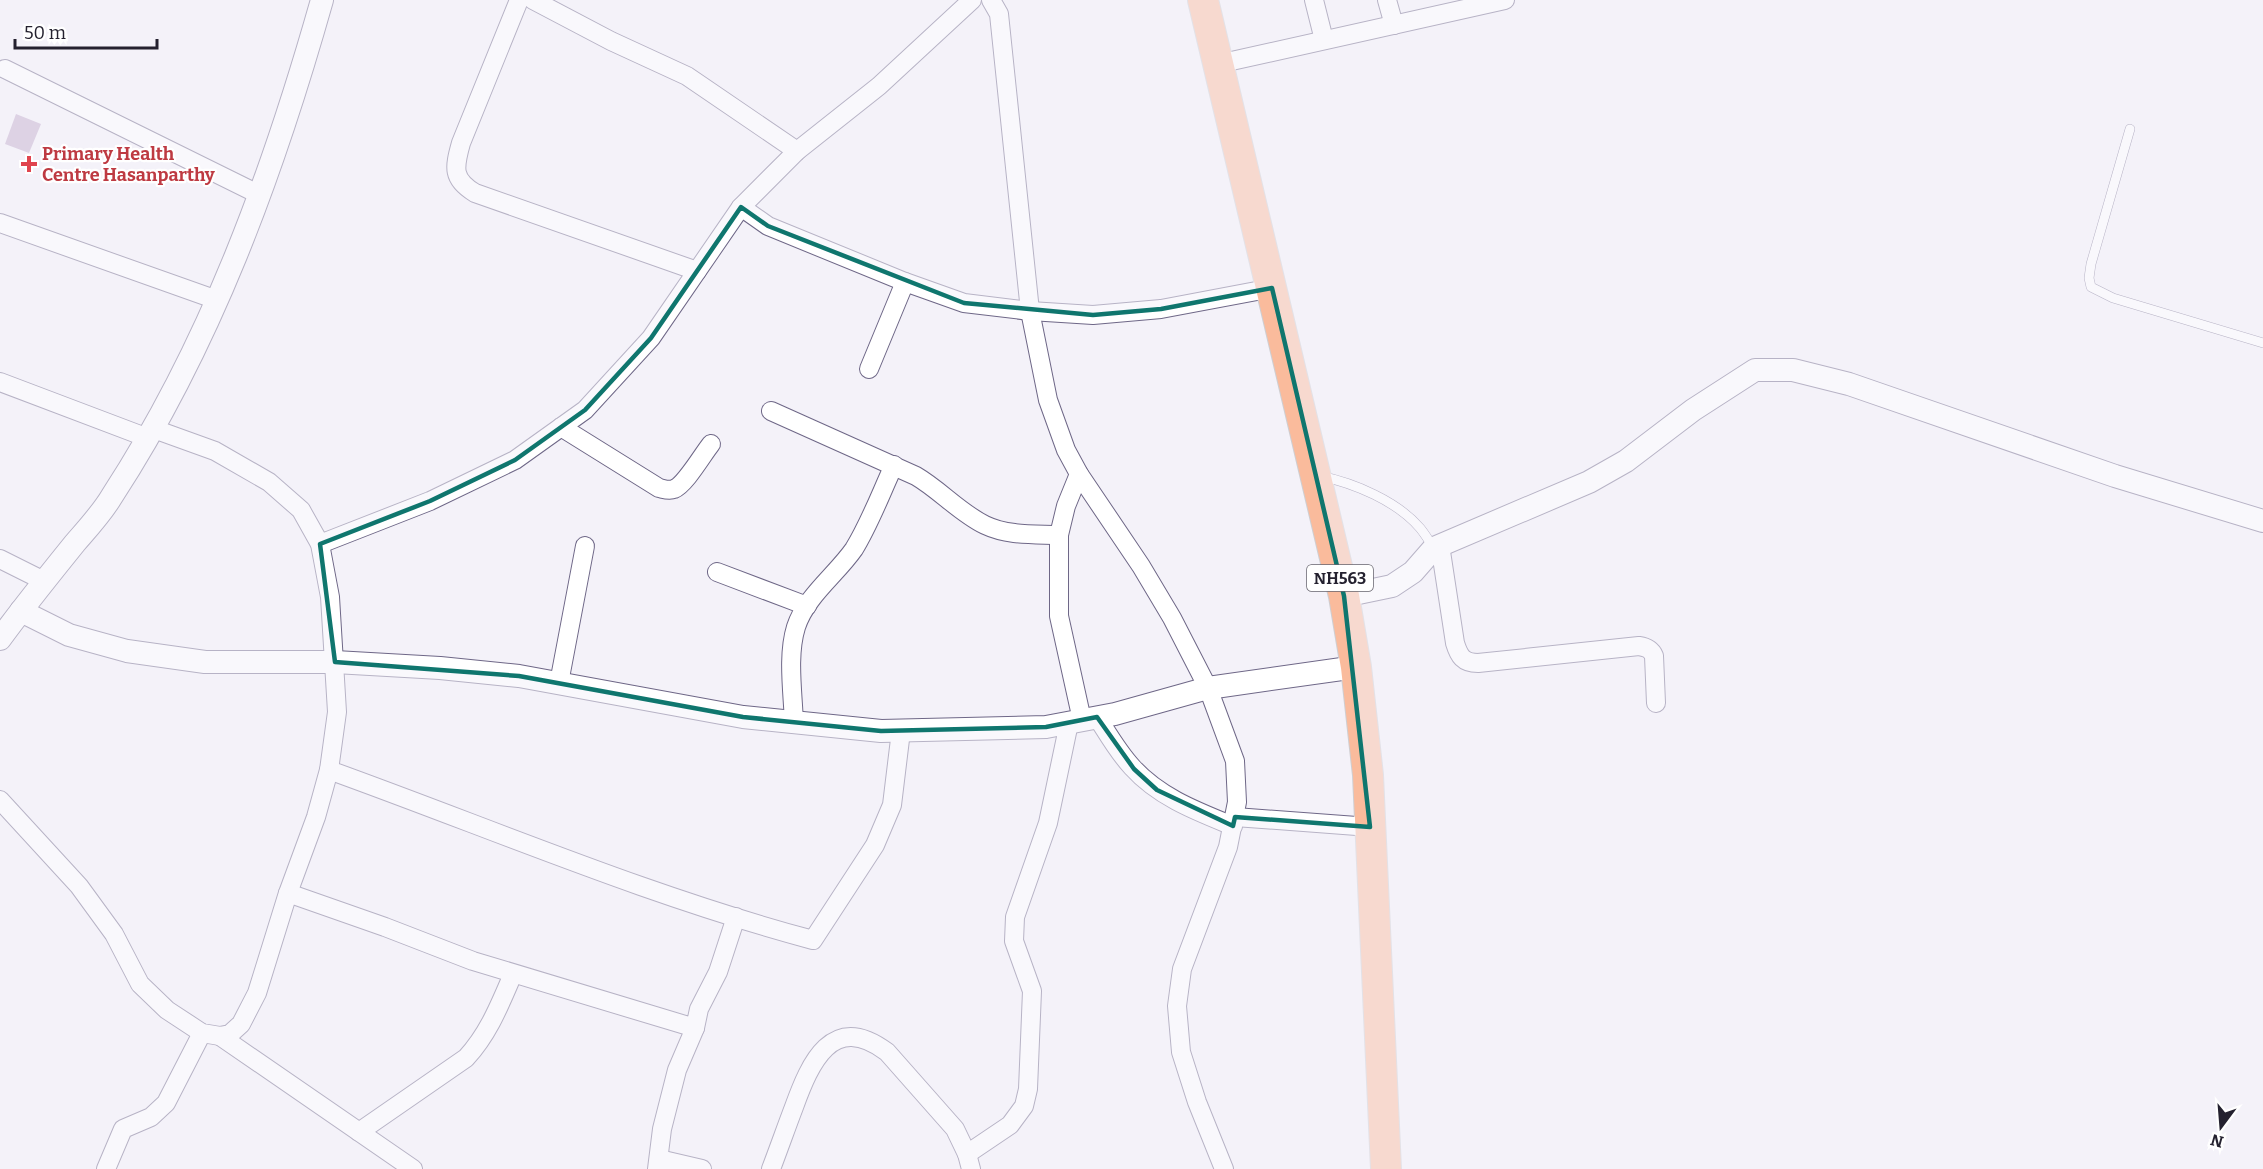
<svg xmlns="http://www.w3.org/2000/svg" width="2263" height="1169" viewBox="0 0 2263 1169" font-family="Bitter,serif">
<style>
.building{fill:#c1abcb}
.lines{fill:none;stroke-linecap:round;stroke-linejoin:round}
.service-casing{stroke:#6e6787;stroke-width:10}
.minor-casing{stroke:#6e6787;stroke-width:20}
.tertiary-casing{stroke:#6e6787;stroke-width:24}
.trunk-casing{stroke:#cfced1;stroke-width:32}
.service{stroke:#fff;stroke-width:9}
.minor{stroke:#fff;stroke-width:18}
.tertiary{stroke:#fff;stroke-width:22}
.trunk{stroke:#fabb9c;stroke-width:30}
.marked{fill:none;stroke:#0f766e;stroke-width:4.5;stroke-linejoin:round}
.health-dot{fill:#e0444e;stroke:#fff;stroke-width:2}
.labels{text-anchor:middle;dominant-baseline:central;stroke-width:4.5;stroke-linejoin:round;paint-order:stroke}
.shield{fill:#fff;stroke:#66646d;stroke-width:1.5}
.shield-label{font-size:16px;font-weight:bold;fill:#24212f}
.health-label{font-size:18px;font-weight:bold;fill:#be3a42;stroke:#fff;text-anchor:start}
</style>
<rect width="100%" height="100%" fill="#f4f2f9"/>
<!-- building -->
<polygon class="building" points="16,114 41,124 29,153 5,144"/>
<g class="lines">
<defs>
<g id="service">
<polyline points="2130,129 2091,264 2089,278 2091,287 2113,298 2263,343"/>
<path d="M1320 476C1354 483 1397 501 1420 528 1425 534 1429 541 1434 548"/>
</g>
<g id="minor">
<path d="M519 0 461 143C454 168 452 179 475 193L697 271"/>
<polyline points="533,0 611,41 687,76 797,151"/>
<polyline points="991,0 999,14 1030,311 1048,400 1066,450 1079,474 1141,566 1172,618 1208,688 1235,761 1237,802 1228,847 1182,969 1177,1006 1181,1052 1197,1102 1224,1169"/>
<polyline points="1314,0 1324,40"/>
<polyline points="1387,0 1394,25"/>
<polyline points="1218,64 1505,0"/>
<polyline points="5,69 260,195"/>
<polyline points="741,207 768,226 905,282 964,303 1030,311 1093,315 1161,309 1272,288"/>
<polyline points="0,223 217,300"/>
<polyline points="869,369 905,282"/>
<polyline points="0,382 148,438"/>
<path d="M771 411 916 476C940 490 960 513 985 525 1008 536 1034 534 1059 535"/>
<path d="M561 427 659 488C664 489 669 491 674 489 685 485 703 454 711 444"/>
<path d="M154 429 215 451 269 482 301 510 320 544 330 597 337 712 329 770C490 828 648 896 813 940L875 845 892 805 901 731"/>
<polyline points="1079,474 1066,506 1059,535 1059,616 1082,720"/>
<polyline points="320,544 430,501 515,460 585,410 651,338 741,207 797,151 879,86 972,0"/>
<path d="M1440 545 1455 643C1459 656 1463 663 1478 663L1639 646C1646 647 1651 649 1654 656L1656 703"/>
<polyline points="0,559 44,581"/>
<polyline points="717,572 807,606"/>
<polyline points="559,683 585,546"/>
<path d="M1097 717C1108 734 1118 752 1132 767 1159 797 1196 811 1233 826"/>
<path d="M794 724C793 693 787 656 796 627 806 596 836 575 854 549 870 523 881 493 894 465"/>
<polyline points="0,800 79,886 114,934 140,984 167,1010 202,1033 220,1036 230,1034 241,1024 257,993 288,893 316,817 329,770"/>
<polyline points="1235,817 1370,827"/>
<polyline points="288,893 385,927 473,961 695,1028 699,1009 718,972 736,917"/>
<polyline points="220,1036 413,1169"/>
<path d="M359 1132 466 1058C489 1033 500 1004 513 974"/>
<polyline points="967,1154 1010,1125 1024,1106 1028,1089 1032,991 1014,941 1015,917 1048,823 1069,723"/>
<polyline points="659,1159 702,1169"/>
<polyline points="106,1169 123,1129 151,1117 166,1103 202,1033"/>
<polyline points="657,1169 662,1129 677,1070 695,1028"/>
<path d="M771 1169C779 1148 786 1128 794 1107 810 1063 832 1011 887 1052L955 1129 967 1154 971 1169"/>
</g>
<g id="tertiary">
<polyline points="1344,596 1392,586 1413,572 1434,548 1589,482 1626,461 1693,410 1755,370 1793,370 1849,384 2115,476 2263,521"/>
<polyline points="21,611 69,635 127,651 205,662 335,662 440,668 519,676 743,717 881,731 1046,727 1115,714 1208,688 1356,667"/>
<path d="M0 639C24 606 50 574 75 543 88 528 102 513 112 496 211 344 273 173 322 0"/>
</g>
<polyline id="trunk" points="1203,0 1344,596 1356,667 1368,775 1386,1169"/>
</defs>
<!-- service casing -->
<use href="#service" class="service-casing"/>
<!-- minor casing -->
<use href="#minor" class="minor-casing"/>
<!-- tertiary casing -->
<use href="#tertiary" class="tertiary-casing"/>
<!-- trunk casing -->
<use href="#trunk" class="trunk-casing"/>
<!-- service -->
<use href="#service" class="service"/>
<!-- minor -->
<use href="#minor" class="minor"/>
<!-- tertiary -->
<use href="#tertiary" class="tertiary"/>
<!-- trunk -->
<use href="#trunk" class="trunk"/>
</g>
<!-- marked area -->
<path d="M0 0H2263V1169H0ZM741 207 768 226 964 303 1093 315 1161 309 1272 288 1344 596 1370 827 1235 817 1233 826 1157 790 1134 769 1097 717 1046 727 881 731 743 717 519 676 335 662 320 544 430 501 515 460 585 410 651 338Z" fill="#f4f2f9" fill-opacity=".55" fill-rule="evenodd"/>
<path class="marked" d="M741 207 768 226 964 303 1093 315 1161 309 1272 288 1344 596 1370 827 1235 817 1233 826 1157 790 1134 769 1097 717 1046 727 881 731 743 717 519 676 335 662 320 544 430 501 515 460 585 410 651 338Z"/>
<!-- markers -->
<path class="health-dot" d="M26 155h6v6h6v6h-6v6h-6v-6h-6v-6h6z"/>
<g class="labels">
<!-- shield labels -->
<rect class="shield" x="1307" y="565" width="66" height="26" rx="4.5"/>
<g class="shield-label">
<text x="1340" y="578">NH563</text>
</g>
<!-- health labels -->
<g class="health-label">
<text x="42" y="154">Primary Health<tspan x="42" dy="21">Centre Hasanparthy</tspan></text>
</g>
</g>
<!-- north arrow -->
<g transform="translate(2221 1127) rotate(196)" stroke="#ffffff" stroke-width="4.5" paint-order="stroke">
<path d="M0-4.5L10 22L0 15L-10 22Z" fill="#24212f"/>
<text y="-9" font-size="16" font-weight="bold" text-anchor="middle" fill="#24212f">N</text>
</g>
<!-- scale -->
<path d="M15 39v9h142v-9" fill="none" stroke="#24212f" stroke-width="3"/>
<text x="24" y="39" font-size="18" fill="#24212f" stroke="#ffffff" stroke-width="4.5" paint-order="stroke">50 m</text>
</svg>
